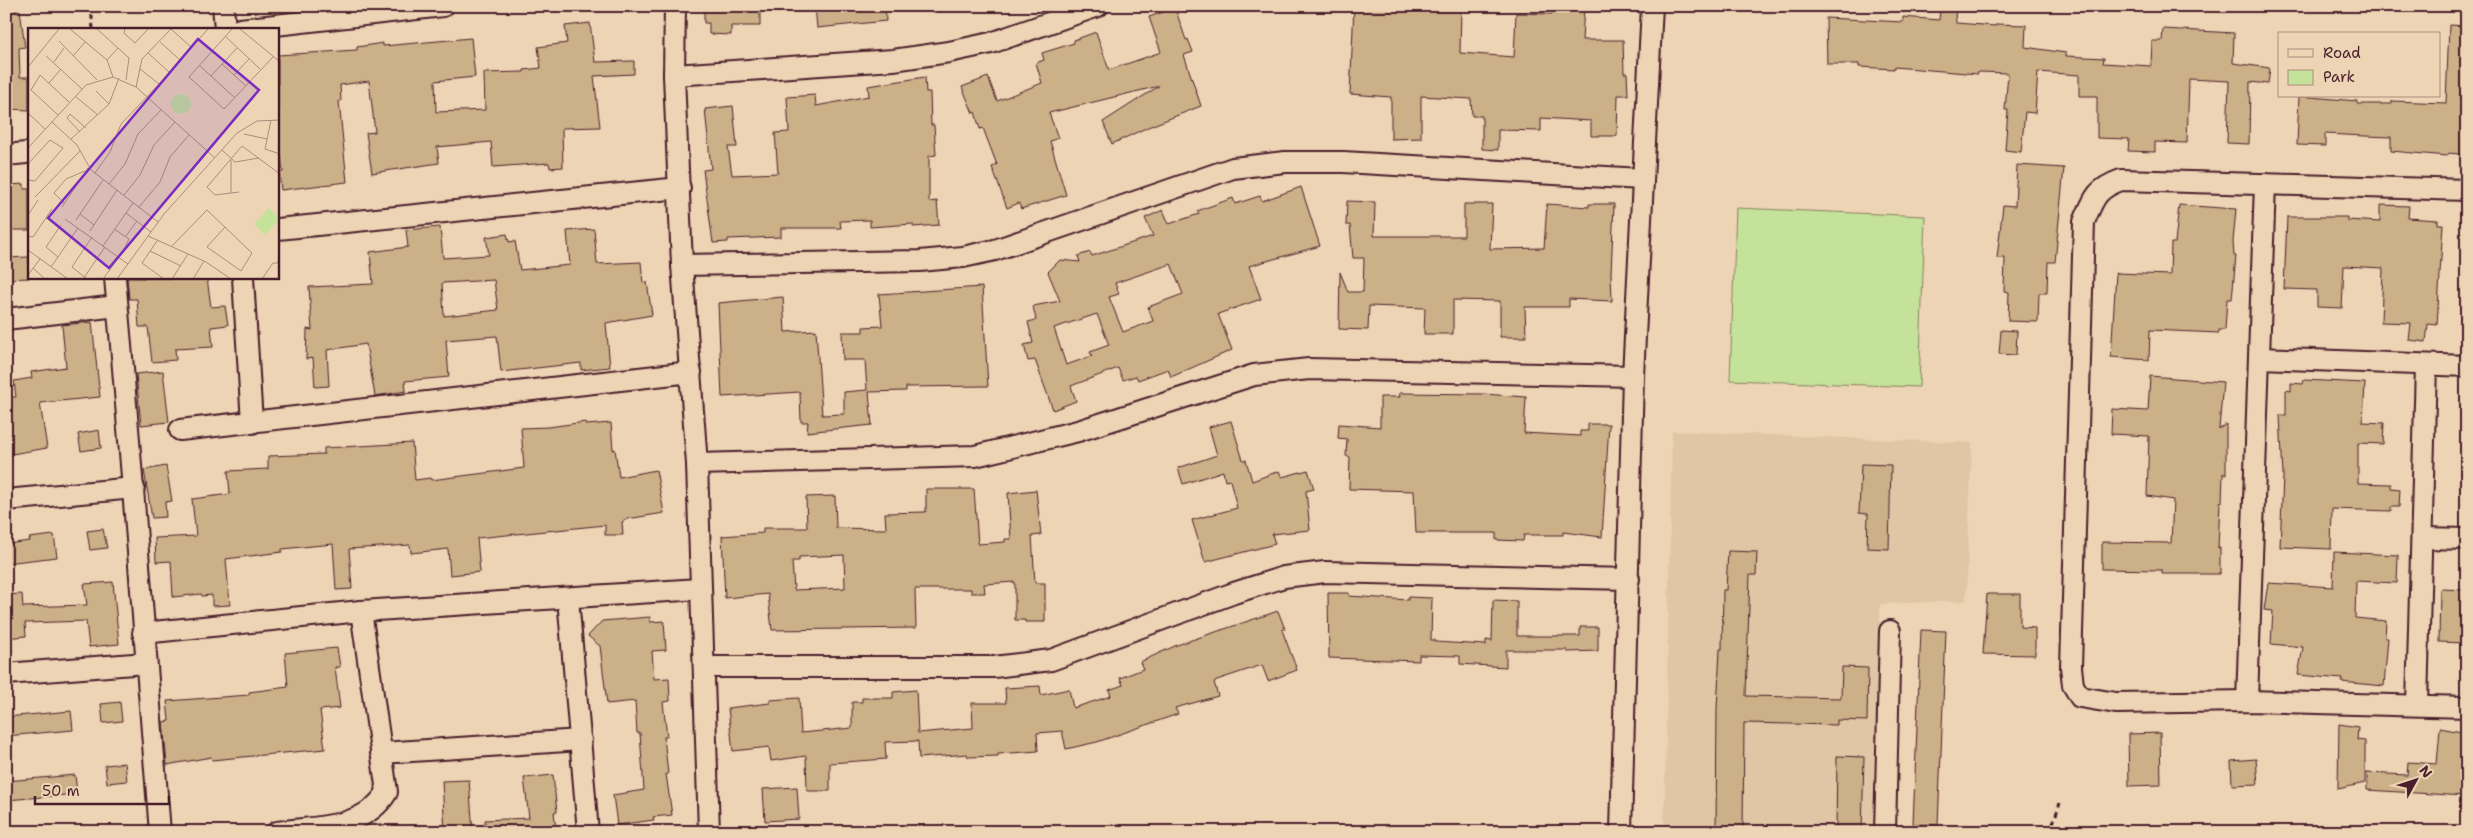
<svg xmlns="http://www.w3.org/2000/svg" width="2473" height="838" viewBox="0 0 2473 838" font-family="'Shantell Sans',sans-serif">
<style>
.built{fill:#e0c6a4}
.green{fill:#c4e29a;stroke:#878062}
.building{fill:#ccb087;stroke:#4a1f2b;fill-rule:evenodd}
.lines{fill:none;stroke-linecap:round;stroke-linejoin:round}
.minor-casing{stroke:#4a1f2b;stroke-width:24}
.path{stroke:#4a1f2b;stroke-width:3;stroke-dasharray:5 4;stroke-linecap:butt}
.minor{stroke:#edd4b4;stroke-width:20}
.inset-road{fill:none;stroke:#ac8c7d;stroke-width:1}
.view{fill:#7b2cbf;fill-opacity:0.15;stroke:#7b2cbf;stroke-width:2.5}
.inset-edge{fill:none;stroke:#4a1f2b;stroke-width:2.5}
</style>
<rect width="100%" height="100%" fill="#edd4b4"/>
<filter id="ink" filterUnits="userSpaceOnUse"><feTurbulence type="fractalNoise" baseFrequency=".02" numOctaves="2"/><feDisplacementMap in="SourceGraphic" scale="10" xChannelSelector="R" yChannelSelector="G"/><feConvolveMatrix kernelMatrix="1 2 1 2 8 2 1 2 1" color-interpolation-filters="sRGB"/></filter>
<g filter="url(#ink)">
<!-- built -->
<polygon class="built" points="1672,431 1972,443 1966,601 1880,604 1882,832 1664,832"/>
<!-- green -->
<polygon class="green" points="1736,208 1925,216 1919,387 1730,380"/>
<!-- building -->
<g class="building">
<polygon points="704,6 760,6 760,26 731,26 731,35 709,34 709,23 704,23"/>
<polygon points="815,6 885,6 886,21 817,28"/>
<polygon points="1354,6 1461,8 1460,53 1514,57 1516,13 1552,14 1553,6 1584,6 1582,40 1623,40 1624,73 1627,73 1628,95 1618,95 1617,136 1591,136 1591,121 1541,118 1541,131 1498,130 1498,150 1482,149 1482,116 1472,116 1471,99 1421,96 1421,138 1391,139 1391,97 1350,94"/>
<polygon points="1175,8 1186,40 1188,39 1193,52 1184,55 1201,106 1148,127 1112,144 1103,122 1159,86 1049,113 1058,138 1050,141 1066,195 1021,209 1019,203 1007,208 992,167 997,165 983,128 980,129 975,112 973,113 962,87 988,77 997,101 1042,83 1036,63 1044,60 1042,53 1074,43 1074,40 1096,32 1109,70 1161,52 1149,17"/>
<polygon points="20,10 25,47 19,48 20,77 29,77 29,110 6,109 6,12"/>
<polygon points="1940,10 1955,10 1956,23 1996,26 1996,24 2026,25 2025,47 2066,53 2066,56 2104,58 2103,63 2151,66 2152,41 2162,41 2163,29 2234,33 2233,63 2270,68 2268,84 2250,82 2249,144 2227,143 2229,81 2189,79 2187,143 2155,142 2155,152 2128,151 2129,139 2097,138 2097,96 2079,96 2079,75 2038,72 2035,113 2025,112 2021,152 2005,150 2008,110 2005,110 2008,73 1978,72 1978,74 1894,67 1894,69 1859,67 1859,64 1827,64 1826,18 1903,22 1903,17 1939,20"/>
<polygon points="590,23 595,62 634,61 634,74 594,76 600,127 562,128 563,167 550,168 549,163 493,167 491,142 437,147 439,163 372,173 366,133 375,132 369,81 340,85 341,101 339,101 347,182 281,190 279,172 283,172 278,133 278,55 357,50 357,47 383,43 383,46 471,38 475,77 435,81 436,112 485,110 484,73 524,72 524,70 541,68 538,47 567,43 565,26"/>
<polygon points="2449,25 2467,26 2467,155 2449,153 2447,156 2391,151 2391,137 2365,136 2325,134 2325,146 2297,145 2299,96 2357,101 2357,104 2392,104 2392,101 2446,103"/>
<polygon points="925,77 926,92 930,92 931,125 934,125 936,155 929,156 929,202 937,201 939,225 913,227 913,224 870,227 870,220 840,221 841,228 781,228 781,237 728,239 728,242 713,243 703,170 711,169 705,109 733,106 737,147 728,147 732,175 778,173 775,133 789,132 787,97 815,95 816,106 869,96 868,86"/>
<polygon points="2017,165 2064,168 2055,262 2048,262 2047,293 2039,293 2038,322 2008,321 2009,292 2004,291 2005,258 1997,258 2003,205 2015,206"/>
<polygon points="24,184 24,189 29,189 29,230 6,230 6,190 9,190 8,185"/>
<path d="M1301 187 1320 246 1249 266 1261 299 1218 314 1232 350 1171 377 1168 369 1138 380 1136 376 1123 380 1118 368 1071 386 1076 401 1053 410 1035 360 1028 361 1024 345 1033 343 1028 322 1036 320 1033 306 1060 301 1048 272 1060 260 1080 262 1078 256 1090 252 1092 256 1153 236 1145 218 1163 210 1169 224 1199 214 1197 211 1233 198 1235 204 1260 196 1262 201ZM1171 264 1183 294 1148 307 1153 321 1123 332 1109 297 1119 294 1115 283ZM1097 314 1109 345 1090 352 1092 356 1066 365 1054 328Z"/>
<polygon points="1347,201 1375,202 1374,236 1464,236 1464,204 1492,204 1490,249 1544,248 1547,204 1589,207 1589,204 1614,204 1611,273 1612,301 1569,299 1569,307 1525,307 1526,337 1500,337 1500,301 1453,300 1453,334 1424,334 1425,308 1369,306 1368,330 1339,329 1340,272 1348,292 1363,292 1364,258 1353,258 1350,225 1346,225"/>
<polygon points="2179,205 2236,209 2233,242 2234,256 2236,256 2232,299 2227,299 2225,330 2219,330 2219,333 2150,330 2149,360 2111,357 2116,273 2170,275 2171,243 2175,243"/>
<polygon points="2380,205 2409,206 2408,218 2438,220 2438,224 2443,224 2437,325 2428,324 2426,342 2409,340 2411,323 2381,322 2383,268 2344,266 2342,308 2317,307 2317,290 2284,289 2287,217 2347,217 2347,220 2380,222"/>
<path d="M440 227 443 258 489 255 486 237 507 234 509 242 515 241 520 270 570 265 567 231 594 229 597 264 641 262 643 283 647 282 652 315 606 323 610 367 581 370V363L501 372 497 336 446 340 449 377 405 381 406 391 375 396 366 344 327 350 329 386 315 387 313 358 306 359 307 329 312 330 309 287 373 284 370 252 408 247 406 230ZM494 280 498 310 444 316 442 283Z"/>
<polygon points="29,257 29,278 6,279 6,258"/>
<polygon points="127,278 207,278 211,307 225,306 228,325 211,327 213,347 175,349 176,360 152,362 148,327 139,327 137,299 129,299"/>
<polygon points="982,287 988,386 906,387 906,391 869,392 872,425 807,432 808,422 801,422 800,392 722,397 718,303 783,297 785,332 816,330 822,415 844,414 844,392 867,390 865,360 843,360 842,332 863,332 863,327 882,326 879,294"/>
<polygon points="92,322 100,397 40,403 47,448 6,455 6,397 16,397 14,381 32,378 31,372 66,367 62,325"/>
<polygon points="2001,330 2017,331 2016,355 1999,354"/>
<polygon points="163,371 169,422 141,425 136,374"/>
<polygon points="2150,376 2223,382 2219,429 2226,424 2226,474 2223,473 2222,502 2220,502 2218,548 2220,548 2220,574 2162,574 2162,570 2102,569 2102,542 2171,543 2173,500 2147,496 2149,436 2111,434 2112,409 2148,411"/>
<polygon points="2304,380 2365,383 2363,422 2384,423 2383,444 2358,443 2358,483 2391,484 2391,488 2400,489 2399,507 2391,507 2391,511 2332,509 2331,549 2280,547 2283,476 2280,415 2286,415 2286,390 2291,391 2291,383 2303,384"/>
<polygon points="1399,393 1484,394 1526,397 1524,433 1580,436 1580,431 1588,431 1588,424 1609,424 1602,537 1563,532 1563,535 1524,535 1523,541 1496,540 1496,533 1416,533 1414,491 1349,489 1350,457 1346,456 1347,439 1338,438 1339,424 1380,427 1380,397 1400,397"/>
<polygon points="1231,421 1243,460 1246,460 1252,481 1279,471 1282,477 1308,470 1314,489 1306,491 1310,530 1272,534 1275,544 1205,562 1192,520 1237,508 1230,480 1225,481 1223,471 1183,484 1178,468 1217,455 1209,427"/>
<polygon points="586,422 586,425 611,423 613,450 615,449 619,477 656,470 664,513 627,519 622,522 623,535 605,535 605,525 477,538 480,572 450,575 448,549 411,553 410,545 349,549 352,589 336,590 333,544 292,548 282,549 282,552 226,559 230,605 212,606 212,595 202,596 201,594 173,597 171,561 156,562 155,538 196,536 192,499 230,494 228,471 268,469 268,456 324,454 324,448 412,443 415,480 430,478 431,480 524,468 521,428 548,427"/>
<polygon points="99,430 101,448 81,451 78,434"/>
<polygon points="1861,464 1891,465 1889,549 1867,548 1868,514 1859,513"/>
<polygon points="166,466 172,501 165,502 166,517 152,518 144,470"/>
<path d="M926 489H974L978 544 1005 542V539H1011L1008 493 1036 490 1041 535 1032 536 1035 583H1045V622H1025V620H1015V582L984 584 985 593H971V589H915L916 628 772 630 768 594 725 598 722 536 763 533V528H807L806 497 835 496 836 528 886 529 885 513 926 512ZM844 555 845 588 794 590 792 561H799V557Z"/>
<polygon points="103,529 107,548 90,550 87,531"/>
<polygon points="54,535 57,557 6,563 6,544 30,541 29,538"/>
<polygon points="1728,551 1757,552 1756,575 1750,575 1746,696 1841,698 1842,667 1868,668 1867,721 1837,720 1837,725 1744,723 1743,832 1716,832 1717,709 1720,649 1722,649 1723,590 1726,590"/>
<polygon points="2334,552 2398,555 2397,583 2356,581 2355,618 2386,621 2385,638 2388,638 2384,686 2341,682 2342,679 2298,675 2303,647 2271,644 2273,611 2264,610 2268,583 2333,587"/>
<polygon points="113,582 119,644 89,647 86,621 25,623 26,636 6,638 6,595 22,594 23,607 87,605 84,584"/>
<polygon points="2440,589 2467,590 2465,643 2439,642"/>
<polygon points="1328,593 1349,593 1349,596 1408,600 1408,597 1432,598 1431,640 1435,640 1435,642 1486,645 1486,640 1492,641 1493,600 1517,601 1517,636 1580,636 1580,627 1598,627 1598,651 1567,652 1567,650 1506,650 1506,667 1460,664 1460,656 1419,655 1419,661 1329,658"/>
<polygon points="1987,594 2020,594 2020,627 2035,628 2035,655 1983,654"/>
<polygon points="1278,611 1285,629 1282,630 1297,670 1268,681 1262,665 1217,680 1214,682 1218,696 1175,708 1178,714 1097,742 1066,749 1062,731 1037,733 1038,751 998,754 998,756 968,757 967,754 919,758 918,741 885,742 886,759 830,763 830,791 807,791 806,756 771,761 769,747 733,751 728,708 770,703 770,700 799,698 801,733 852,728 852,702 862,702 862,698 893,698 893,692 916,690 918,733 973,728 972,703 1006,703 1005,688 1040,686 1041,695 1069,689 1073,708 1111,696 1109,690 1123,685 1120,678 1143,669 1140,662 1177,645"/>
<polygon points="650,617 650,622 664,621 666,650 652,651 654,679 669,678 670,701 663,702 667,737 664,737 668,774 666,774 672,815 653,817 654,820 617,825 613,795 644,790 640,733 637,733 635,701 607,704 600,646 588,636 602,621"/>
<polygon points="1921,630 1946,631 1938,825 1913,824"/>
<polygon points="337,648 340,667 335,667 340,708 320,710 325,749 212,760 211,757 167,765 163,722 169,721 167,701 249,695 249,692 288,687 285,653"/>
<polygon points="120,702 122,721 103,723 101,704"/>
<polygon points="71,711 73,730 6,736 6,717"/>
<polygon points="2339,724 2358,727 2357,740 2365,741 2365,783 2338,789"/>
<polygon points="2440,728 2467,733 2465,796 2367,790 2367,773 2407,775 2408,762 2437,764"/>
<polygon points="2160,733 2161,785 2129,786 2128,734"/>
<polygon points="1837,756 1864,757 1862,832 1836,832"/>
<polygon points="2256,759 2258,784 2232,785 2231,761"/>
<polygon points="125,763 127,781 107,783 105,765"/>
<polygon points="75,775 77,794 7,800 6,781"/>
<polygon points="553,775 557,812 554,812 556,829 535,832 485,832 485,820 529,818 524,778"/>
<polygon points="469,780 473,832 445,832 442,781"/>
<polygon points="797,787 799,819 765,821 763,789"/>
</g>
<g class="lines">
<defs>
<g id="minor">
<polyline points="223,6 225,29"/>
<polyline points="675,6 674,75 682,265 697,464 709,832"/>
<polyline points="240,29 443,6"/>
<polyline points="674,75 893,60 949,52 991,43 1098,6"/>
<polyline points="6,155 26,153"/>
<path d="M2467 190 2121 180C2096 189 2094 198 2084 222L2071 667 2073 685 2080 697 2116 703 2247 701 2467 707"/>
<polyline points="278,229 680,188"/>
<polyline points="682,265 920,261 963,257 995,250 1233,168 1285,162 1343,162 1642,179"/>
<path d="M115 278C132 462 145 647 160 832"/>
<polyline points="243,278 252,423"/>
<polyline points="6,319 117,306"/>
<polyline points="2259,358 2467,366"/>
<polyline points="180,430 691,372"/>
<polyline points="697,464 975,456 1078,431 1254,375 1309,369 1633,376"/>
<polyline points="6,500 134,488"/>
<polyline points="2423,538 2467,539"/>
<polyline points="568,598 588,832"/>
<polyline points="143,633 361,611 699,589"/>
<polyline points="704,667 994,667 1051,660 1234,593 1284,577 1325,572 1629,579"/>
<polyline points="6,674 146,663"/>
<polyline points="2247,701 2265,184"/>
<polyline points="2417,705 2426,365"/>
<polyline points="381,753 581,740"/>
<path d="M277 832C316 826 364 830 387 792L361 611"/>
<polyline points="1621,832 1633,376 1652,6"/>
<polyline points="1885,832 1890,631"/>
</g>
</defs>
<!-- minor casing -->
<use href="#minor" class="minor-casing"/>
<!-- path -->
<g class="path">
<polyline points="91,6 93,29"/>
<polyline points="2050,832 2060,803"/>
</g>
<!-- minor -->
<use href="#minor" class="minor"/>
</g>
</g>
<!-- overview -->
<g transform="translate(28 28)">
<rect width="251" height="251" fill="#edd4b4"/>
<path d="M143 76a10 10 0 1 1 20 0a10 10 0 1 1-20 0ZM241 180 251 191 237 207 226 196Z" fill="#c4e29a"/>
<path class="inset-road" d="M42 1 79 32 85 49M69 1 101 30 98 52M97 1 96 5 107 15 120 1M143 1 163 19M204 1 161 49 196 81 245 29M212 1 252 34M197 8 232 41M31 13 69 52M132 14 152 32M120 25 141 44M18 28 54 61M45 28 57 14M79 32 90 20M26 34 36 20M194 36 218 58M171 37 207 70M0 39 31 1M112 41 131 56 180 1M206 47 221 31M183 48 209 20M21 55 33 41M108 59 114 31 143 1M68 63 81 76M47 68 70 87M0 85 17 101M30 87 3 62 11 49 12 47 41 74M243 92 237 121 252 126M24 94 49 117 63 142 130 194M52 104 39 90 42 86 58 100M216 106 239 111M43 111 81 76 91 50M0 120 58 57 85 49 108 59 187 130M194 122 207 134 231 130M203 132V165M0 136 22 112 35 120 7 153 0 152M67 145 82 124 93 96 131 56M81 156 97 136 110 106 133 82M211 164 187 167 179 159 214 118 252 146M96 167 112 147 126 117 147 94M7 169 52 123M36 175 26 165 38 151 57 143M34 179 60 140M111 179 132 154 142 129 161 107M98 185 123 204M52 186 66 197M0 187 10 172M37 191 100 236M48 192 75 152M86 201 101 211 94 225M62 203 89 162M0 208 5 209 24 181M98 208 109 193M120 208 178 234 203 251M129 213 114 235 136 251M75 218 105 175M143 219 179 182 180 183 224 225 213 243 179 219 197 199M0 222 40 251M122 223 153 238M30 229 18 219 33 197M250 235 252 213M23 239 50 200M5 240 17 251M0 247 12 231M55 251 77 219M59 251 44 239 64 209M75 251 91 229M89 251 136 186 209 105 229 93 252 92M144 251 160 226M165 251 176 233M234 251 245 235H252"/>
<path class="view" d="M170 11 231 62 81 240 20 190Z"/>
<rect width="251" height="251" class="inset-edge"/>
</g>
<!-- margin -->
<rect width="2473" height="838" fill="none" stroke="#edd4b4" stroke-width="25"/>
<rect x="12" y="12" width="2448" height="813" fill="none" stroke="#4a1f2b" stroke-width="2" filter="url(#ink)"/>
<!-- legend -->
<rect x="2278" y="32" width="162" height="65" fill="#edd4b4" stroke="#ac8c7d"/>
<rect x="2288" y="49" width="25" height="8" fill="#edd4b4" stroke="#ac8c7d"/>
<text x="2323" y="58" font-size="15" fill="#4a1f2b">Road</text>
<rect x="2288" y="70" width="25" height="15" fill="#c4e29a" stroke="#ac8c7d"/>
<text x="2323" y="82" font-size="15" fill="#4a1f2b">Park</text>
<!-- north arrow -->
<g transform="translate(2416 780) rotate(50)" stroke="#edd4b4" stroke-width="4" paint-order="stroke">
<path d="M0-4L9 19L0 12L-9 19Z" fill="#4a1f2b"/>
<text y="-8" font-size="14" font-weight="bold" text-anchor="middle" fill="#4a1f2b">N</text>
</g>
<!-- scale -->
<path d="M35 796v8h134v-8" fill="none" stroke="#4a1f2b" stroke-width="2.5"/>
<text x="42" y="796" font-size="15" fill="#4a1f2b" stroke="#edd4b4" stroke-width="4" paint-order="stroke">50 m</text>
</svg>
